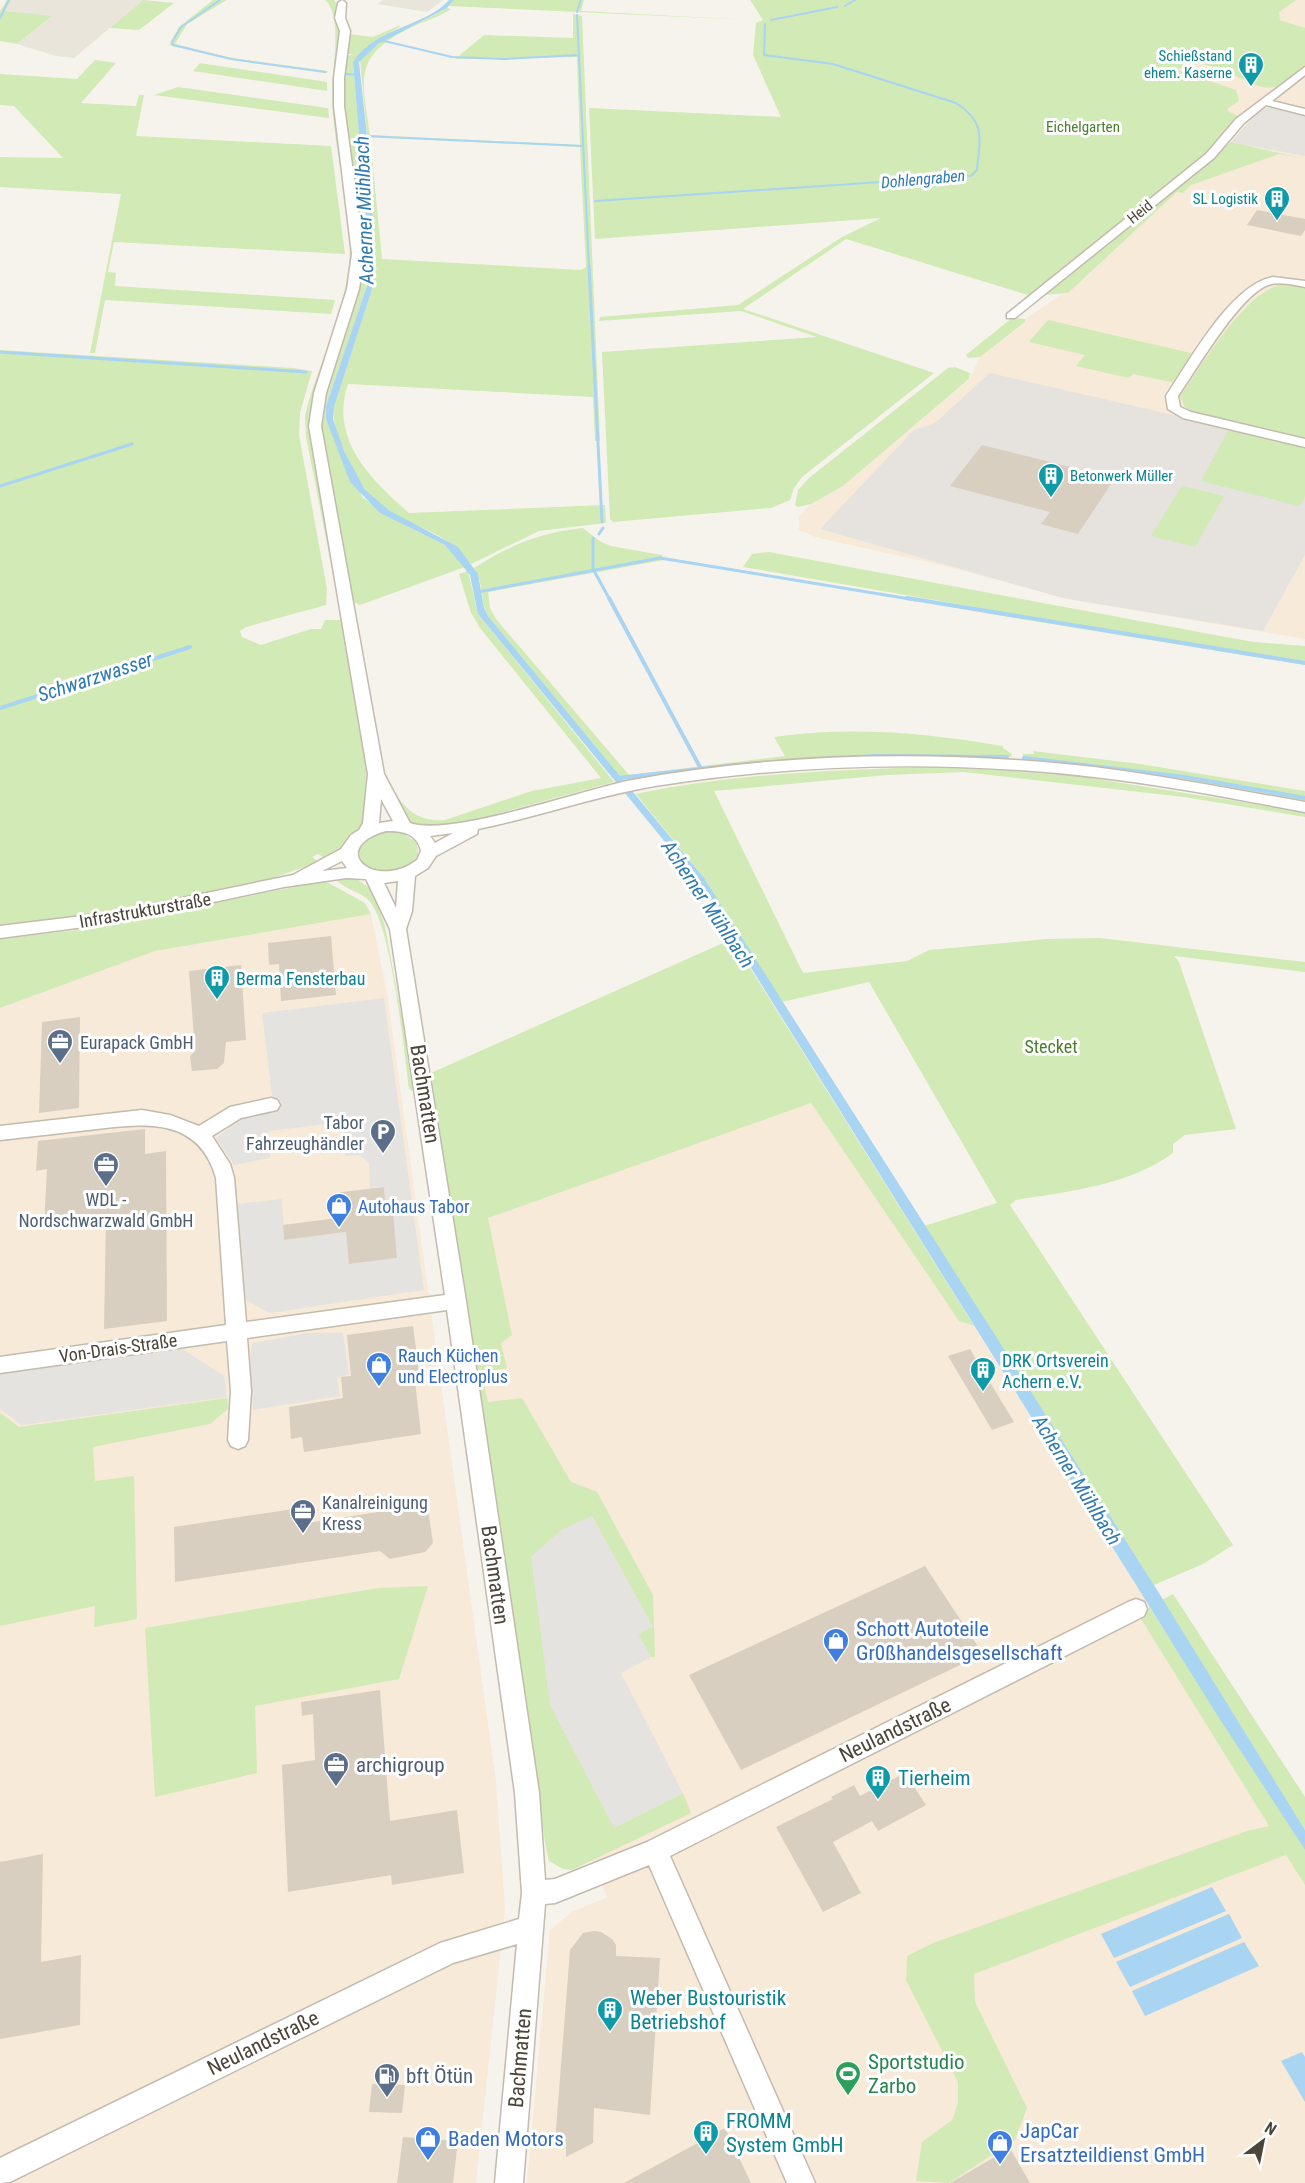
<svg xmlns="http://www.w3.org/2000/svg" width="1305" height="2183" viewBox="0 0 1305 2183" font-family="'Roboto Condensed',sans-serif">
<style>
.residential{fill:#eae5da}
.commercial{fill:#f7ead8}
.industrial{fill:#e6e2dd}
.green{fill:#d2eab5;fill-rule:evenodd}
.parking{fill:#e5e3e0}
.water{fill:#a9d4f2}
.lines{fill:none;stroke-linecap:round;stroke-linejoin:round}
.stream-far2{stroke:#a9d4f2;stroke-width:2}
.stream-far1{stroke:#a9d4f2;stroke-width:3}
.stream{stroke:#a9d4f2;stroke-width:4}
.building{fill:#d8cfc1}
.minor-casing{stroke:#c2bbae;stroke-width:3}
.minor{fill:#fff;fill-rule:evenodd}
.labels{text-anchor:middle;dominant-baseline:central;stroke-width:6;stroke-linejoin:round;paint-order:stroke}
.far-culture-label{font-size:15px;fill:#0d838f;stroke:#fff;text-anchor:end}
.far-park-label{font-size:15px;fill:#4a7f2a;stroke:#fff}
.far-street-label{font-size:15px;fill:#4b4439;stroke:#fff}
.far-water-label{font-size:16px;font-style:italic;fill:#2e7ab2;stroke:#fff}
.street-label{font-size:18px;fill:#4b4439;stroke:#fff}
.culture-label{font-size:18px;fill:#0d838f;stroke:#fff;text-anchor:start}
.service-label{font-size:18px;fill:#4e5e75;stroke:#fff;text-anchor:start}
.park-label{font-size:18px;fill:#4a7f2a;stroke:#fff}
.shop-label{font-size:18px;fill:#366cbe;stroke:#fff;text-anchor:start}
.water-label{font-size:20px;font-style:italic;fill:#2e7ab2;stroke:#fff}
.near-street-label{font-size:21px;fill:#4b4439;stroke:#fff}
.near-shop-label{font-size:21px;fill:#366cbe;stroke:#fff;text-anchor:start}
.near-service-label{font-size:21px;fill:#4e5e75;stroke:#fff;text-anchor:start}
.near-culture-label{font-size:21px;fill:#0d838f;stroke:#fff;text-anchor:start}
.near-leisure-label{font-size:21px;fill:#27864d;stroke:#fff;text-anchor:start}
</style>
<rect width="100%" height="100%" fill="#f6f3ec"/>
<!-- residential -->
<g class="residential">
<polygon points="11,0 143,0 74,58 56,56 17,44 51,17 5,11"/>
<polygon points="383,0 443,0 427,12 377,4"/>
</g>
<!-- commercial -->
<g class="commercial">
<polygon points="1281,0 1305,0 1305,110 1262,99 1239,117 1141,90"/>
<polygon points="1272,107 1305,114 1305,639 1078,601 940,565 815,537 799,530 799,517 811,504 843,486 969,380 980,357 1025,323 1025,319 1059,296 1068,293 1231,142 1260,109"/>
<polygon points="371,914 388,1000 496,1782 505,1909 476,2183 0,2183 0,1008 155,951"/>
<polygon points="811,1103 959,1321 974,1327 1150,1608 1139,1615 1305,1885 1305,2183 527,2183 550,1930 572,1912 607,1897 526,1706 483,1368 488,1218"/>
</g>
<!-- industrial -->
<g class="industrial">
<polygon points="1272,107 1305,114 1305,156 1231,142 1260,109"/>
<polygon points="990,373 1305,445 1305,555 1263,631 1063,598 820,529 914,430 935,423"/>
</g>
<!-- green -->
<g class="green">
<polygon points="7,0 11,0 5,11 52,16 17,44 0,41 0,11"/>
<polygon points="143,0 174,3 139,30 110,28"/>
<polygon points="213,0 227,0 187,24 175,44 232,58 328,71 327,73 233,60 169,45 179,27"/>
<path d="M325 0H334L339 9 342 30 336 77 353 246V272L311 435 339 604 306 437 305 415 309 400C322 359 341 316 348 274 356 220 333 153 332 97 331 74 344 15 325 0Z"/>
<polygon points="454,0 584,0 581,11 751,20 449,6"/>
<path d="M750 0H1296L1279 12 1280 20 1305 28V65C1297 71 1285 84 1275 87 1247 93 1212 48 1177 70L1236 90 1239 101 1228 108V111L1239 117 1220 151 1231 142 1305 159 1279 154 1191 185 1183 193 1177 192 1068 293 1031 296 846 239 743 309 934 373 802 477 794 488 790 500 771 508 613 522 610 519 602 352 817 337 741 311 599 321 600 317 738 305 842 237 881 218 595 239 589 108 781 117 753 55 756 23 763 20Z"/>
<path d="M447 8 451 9C439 17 425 21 412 27 352 56 362 78 370 135L580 145 577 57 455 59 484 35 573 38V14L582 16 600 441H595L593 397 348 384C329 439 371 480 409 513L605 505 606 523 539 531 471 564C441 526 412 530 379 505 363 492 355 474 346 455 339 440 332 424 334 407L376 277 369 155 360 60C384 34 417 26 447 8ZM370 137 580 147 586 267 581 270 382 259Z"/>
<polygon points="398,26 401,26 371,44 353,62 369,254 368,283 326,406 326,419 363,498 410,528 445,545 465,567 360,605 352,601 321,443 322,400 360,285 362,264 343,98 345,57 353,54 346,54 348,34 373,37"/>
<polygon points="95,60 116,63 81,103 136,106 139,95 144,95 136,136 331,146 345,254 114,242 108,272 116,273 115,286 335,300 331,314 105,300 95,353 90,353 121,194 0,187 0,157 63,158 14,106 0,105 0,74 77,79"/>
<polygon points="200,63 327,82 327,91 193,71"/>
<polygon points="178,87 328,108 329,118 154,95"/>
<path d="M1283 284 1305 287V439L1195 413 1185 407 1180 396C1203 365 1244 291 1283 284Z"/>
<polygon points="1012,318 1025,319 1025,322 980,357 968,358 966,355"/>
<polygon points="1048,320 1195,354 1175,383 1133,374 1129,378 1076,366 1085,355 1029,342"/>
<path d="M0 350 293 368 312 371 300 413 299 435 327 589 326 605 246 627 240 631 242 637 261 645 311 629H321L325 620H343L367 757 363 827C348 836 341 851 326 859L318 854 312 857 319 862 255 884 182 899 60 920 0 928Z"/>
<polygon points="955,367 970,373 969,379 843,486 811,504 798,507 795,505 798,490 809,478 948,368"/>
<polygon points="1229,429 1305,447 1305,497 1299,506 1201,481"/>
<polygon points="1182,486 1224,496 1195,547 1151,536"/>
<path d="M583 528 601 542 611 546 662 555 664 560 488 592 490 608 496 619 629 775 785 756 774 737C852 726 926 733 1003 746V748L1012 754 1011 757 835 758 623 780 488 616C480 601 484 582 474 568 512 544 539 533 583 528Z"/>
<polygon points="769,552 1253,642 1305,646 1305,665 984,613 981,608 743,567 752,554"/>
<path d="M468 571 478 614 614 782 459 824 425 828 408 822 389 784C404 808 416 822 445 820L532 791 601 778 480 628 471 613 459 574Z"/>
<polygon points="1033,751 1140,764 1305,791 1305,802 1144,774 1022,761 1023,754 1034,754"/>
<path d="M950 766 1084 777 1305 812V817L1184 797 964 772 887 775 714 791 803 973 907 961 929 950 1047 939 1100 938 1305 962V972L1174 956 1179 962 1236 1129 1185 1135 1173 1144V1153C1128 1186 1069 1191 1016 1200L1010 1205 1233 1545 1203 1564 1154 1585 924 1226 997 1203 869 982 782 1002 704 878 636 794C739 772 846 770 950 766Z"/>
<path d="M384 832 404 834 417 843 418 856C405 875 370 879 357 857 361 841 368 836 384 832Z"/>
<path d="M349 879 358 880 373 890 385 926 415 1088 412 1091 409 1089C404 1050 392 932 371 903 362 891 346 891 337 880Z"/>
<polygon points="325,881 365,903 371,914 155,951 0,1008 0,939 78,930"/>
<polygon points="732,939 974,1326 959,1321 811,1103 488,1218 512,1335 501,1343 507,1368 482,1373 488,1402 522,1398 571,1482 597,1492 653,1595 655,1657 651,1657 638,1634 652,1626 592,1516 614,1828 683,1793 691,1813 572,1870 563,1869 549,1861 546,1849 431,1073"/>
<polygon points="227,1398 228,1409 210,1424 93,1447 95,1481 134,1476 137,1619 94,1627 95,1606 0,1626 0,1413 19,1427"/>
<polygon points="428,1586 399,1679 255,1706 257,1773 155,1797 145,1628 378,1588"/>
<polygon points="1173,1594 1305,1797 1305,1830 1162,1600"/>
<polygon points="1150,1608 1305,1850 1305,1885 1286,1855 974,1974 975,2002 1027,2108 1015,2140 949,2183 916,2181 922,2142 952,2120 958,2103 958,2082 906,1980 907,1956 933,1943 1247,1831 1269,1826 1138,1614"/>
</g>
<!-- parking -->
<g class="parking">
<polygon points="384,998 424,1290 270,1313 244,1299 236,1204 282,1199 284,1240 346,1232 349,1264 397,1258 393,1211 386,1212 384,1187 370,1188 369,1163 360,1155 345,1156 343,1122 269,1131 270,1158 234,1165 216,1138 242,1118 274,1112 262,1013"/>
<polygon points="308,1333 343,1333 349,1374 337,1378 340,1396 253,1410 250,1358 252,1343"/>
<polygon points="179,1347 224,1376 227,1397 22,1425 0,1409 0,1372"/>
<polygon points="592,1516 653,1627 638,1634 651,1657 621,1673 683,1793 614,1828 550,1705 531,1557 561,1530"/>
</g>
<!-- water -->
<g class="water">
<path d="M449 0H454L447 8 378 44 359 62 369 155 376 277 334 407 333 419 344 451 365 490 390 511 458 547 478 574 484 608 488 616 704 878 1154 1585 1305 1830V1850L1214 1710 703 891 688 870 478 614 470 575 445 545 380 513 350 482 326 419V406L368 283 369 254 353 62C374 28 427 26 449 0Z"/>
<polygon points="1212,1887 1226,1911 1114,1958 1101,1934"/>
<polygon points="1229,1914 1242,1938 1130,1987 1116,1962"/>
<polygon points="1244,1942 1259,1966 1145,2016 1132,1991"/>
<polygon points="1302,2052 1305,2057 1305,2102 1281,2061"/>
</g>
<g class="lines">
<!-- stream-far2 -->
<g class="stream-far2">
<polyline points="220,0 181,27 172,42 173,45 231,59 325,72"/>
<polyline points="845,6 855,0"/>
<polyline points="577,12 581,0"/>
<polyline points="577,15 589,267"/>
<polyline points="0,18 9,0"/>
<polyline points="771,20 837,7"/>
<polyline points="380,40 452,57 505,59 579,55"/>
<polyline points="346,74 357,75"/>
<polyline points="363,136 583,146"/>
<path d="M595 201 971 176 977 170C980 138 986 122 956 103L833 64 764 55 765 24"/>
</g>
<!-- stream-far1 -->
<g class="stream-far1">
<polyline points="589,266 602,522"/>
<polyline points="0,352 306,372"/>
<polyline points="0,486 132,444"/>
<polyline points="599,534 603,528"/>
<polyline points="593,538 593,569 610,600"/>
<polyline points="477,592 660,558 916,600"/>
</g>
<!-- stream -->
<g class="stream">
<polyline points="609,598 701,769"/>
<polyline points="907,598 1305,663"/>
<polyline points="0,708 190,647"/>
<polyline points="1024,758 1185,777 1305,798"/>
<polyline points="746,764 876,756 1007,757"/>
<polyline points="618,778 737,765"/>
</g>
</g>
<!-- building -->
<g class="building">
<polygon points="1257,210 1305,219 1305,230 1301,236 1247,225"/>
<polygon points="982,445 1115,478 1078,534 1041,524 1050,512 950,486"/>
<polygon points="331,936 336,995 281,1001 279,964 269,965 268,943"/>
<polygon points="241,965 246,1040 226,1042 224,1063 217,1069 192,1071 190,1056 195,1051 189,971"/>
<polygon points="80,1017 79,1108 39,1113 42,1022"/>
<polygon points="145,1129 145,1154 166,1151 167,1321 104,1329 106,1214 72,1218 72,1223 44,1226 47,1169 36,1171 38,1141"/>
<polygon points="384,1187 386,1212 393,1211 397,1258 349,1264 346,1232 284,1240 283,1225 337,1218 335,1193"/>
<polygon points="413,1326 419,1372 414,1372 421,1434 304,1452 302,1437 291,1439 289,1407 343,1398 341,1377 351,1376 347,1335"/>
<polygon points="970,1349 974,1356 1014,1422 992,1430 948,1356"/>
<polygon points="419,1501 428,1509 433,1543 425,1552 390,1559 380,1551 175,1582 174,1527 306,1507 307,1523 378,1512 387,1503"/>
<polygon points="925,1566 983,1654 741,1770 689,1675"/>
<polygon points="380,1690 390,1821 457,1810 464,1873 392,1885 391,1875 288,1892 282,1765 315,1760 313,1714 302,1716 301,1702"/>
<polygon points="905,1773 926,1805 878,1831 872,1821 833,1842 861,1893 823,1912 776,1827 833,1799 831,1797 854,1785 860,1796"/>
<polygon points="43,1854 41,1962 81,1955 80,2025 0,2039 0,1862"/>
<polygon points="594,1931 601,1932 612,1939 616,1945 616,1956 660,1958 650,2115 594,2108 593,2143 566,2157 566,2143 555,2142 570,1950 583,1933"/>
<polygon points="372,2084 405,2085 402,2113 369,2112"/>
<polygon points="725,2128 751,2183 624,2183"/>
<polygon points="403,2137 458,2141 453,2183 397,2183"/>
<polygon points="1010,2148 1030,2183 950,2183"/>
</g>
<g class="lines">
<defs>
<g id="minor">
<path d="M342 0 346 3 345 18 350 31 344 78V106L364 254 359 289 326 393 321 426 384 774 410 823C449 837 580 791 627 781 779 752 940 750 1094 767 1165 776 1235 790 1305 802V812C1235 799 1165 785 1094 777 949 760 800 763 655 786 595 796 538 817 478 829L477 834 436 856 428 868 415 876 412 911 406 929 466 1301 539 1793 545 1880 555 1879 647 1842 1128 1602 1136 1599 1144 1602 1147 1609 1144 1616 670 1856 815 2183H787L649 1865 555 1903 545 1904 523 2183H495L517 1944 453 1963 10 2182 0 2183V2158L440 1943 519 1919 522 1893 515 1793 447 1310 247 1338 251 1391 248 1440 245 1446 238 1449 231 1446 228 1440 231 1391 227 1341 0 1373V1357L226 1325 216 1178C198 1114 140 1124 88 1130 59 1133 29 1137 0 1140V1126L142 1110 170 1115 199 1126 230 1107 271 1098 277 1100 280 1105 277 1110 241 1118 212 1136 230 1164 234 1178 246 1322 445 1295 390 929 366 879 346 878 284 887 115 923 0 938V926L115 912 293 875 341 849 351 835 359 830 363 823 368 774 309 426 314 393 347 289 352 254 334 106V78L340 31 335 18 338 3ZM381 799 393 821 379 823ZM386 831C402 831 417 833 421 851L417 860C374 892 326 848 386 831ZM453 833 435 843 430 836ZM342 861 347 868 322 871ZM398 881 396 908 384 883Z"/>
<polygon points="1305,67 1305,75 1272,101 1305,109 1305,115 1266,105 1244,123 1214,158 1015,318 1007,318 1007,314 1206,154 1236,119"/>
<path d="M1273 277 1305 281V287C1294 285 1279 281 1268 285 1239 296 1197 369 1178 396L1180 407 1191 412 1305 439V447L1183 418 1168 409 1166 396C1189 362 1231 284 1273 277Z"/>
</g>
</defs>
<!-- minor casing -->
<use href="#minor" class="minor-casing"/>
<!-- minor -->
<use href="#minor" class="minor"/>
</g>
<!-- icons -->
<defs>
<symbol id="building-pin" viewBox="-11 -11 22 30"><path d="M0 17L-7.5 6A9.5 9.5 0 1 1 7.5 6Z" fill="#0f9aa8" stroke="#fff"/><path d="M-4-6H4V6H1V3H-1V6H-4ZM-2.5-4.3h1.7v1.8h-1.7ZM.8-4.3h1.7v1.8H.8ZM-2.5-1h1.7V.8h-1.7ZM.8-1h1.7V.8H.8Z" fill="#fff"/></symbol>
<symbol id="office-pin" viewBox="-11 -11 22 30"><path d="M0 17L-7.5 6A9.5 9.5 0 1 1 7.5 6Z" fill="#5c6f8a" stroke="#fff"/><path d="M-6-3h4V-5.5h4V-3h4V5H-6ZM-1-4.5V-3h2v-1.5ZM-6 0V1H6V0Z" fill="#fff"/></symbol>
<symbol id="parking-pin" viewBox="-11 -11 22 30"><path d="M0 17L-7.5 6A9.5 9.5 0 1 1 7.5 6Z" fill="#5c6f8a" stroke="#fff"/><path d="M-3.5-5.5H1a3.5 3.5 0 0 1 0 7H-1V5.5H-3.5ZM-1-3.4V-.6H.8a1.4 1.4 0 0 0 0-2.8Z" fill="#fff"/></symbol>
<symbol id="shop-pin" viewBox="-11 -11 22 30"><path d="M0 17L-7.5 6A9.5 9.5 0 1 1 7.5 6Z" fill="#3f7fe0" stroke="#fff"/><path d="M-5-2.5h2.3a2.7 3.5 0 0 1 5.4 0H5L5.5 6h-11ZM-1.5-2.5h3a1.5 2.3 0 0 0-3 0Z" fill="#fff"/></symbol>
<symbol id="stadium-pin" viewBox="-11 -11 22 30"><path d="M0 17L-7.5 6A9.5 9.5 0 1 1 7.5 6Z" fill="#2e9e5b" stroke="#fff"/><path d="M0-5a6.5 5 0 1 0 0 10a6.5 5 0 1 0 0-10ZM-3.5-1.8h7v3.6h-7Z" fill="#fff"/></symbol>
<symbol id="fuel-pin" viewBox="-11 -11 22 30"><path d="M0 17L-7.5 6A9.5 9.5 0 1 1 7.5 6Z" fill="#5c6f8a" stroke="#fff"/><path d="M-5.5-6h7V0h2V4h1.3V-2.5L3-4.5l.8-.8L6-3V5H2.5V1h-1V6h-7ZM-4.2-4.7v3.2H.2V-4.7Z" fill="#fff"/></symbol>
</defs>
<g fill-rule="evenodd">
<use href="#building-pin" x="1236" y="50" width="30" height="40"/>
<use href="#building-pin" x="1262" y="184" width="30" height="40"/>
<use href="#building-pin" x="1036" y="461" width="30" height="40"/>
<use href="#building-pin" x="202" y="963" width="30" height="40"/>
<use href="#office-pin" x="45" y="1027" width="30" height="40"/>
<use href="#parking-pin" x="368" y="1117" width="30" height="40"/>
<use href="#office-pin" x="91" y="1150" width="30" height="40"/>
<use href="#shop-pin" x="324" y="1191" width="30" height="40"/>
<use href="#shop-pin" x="364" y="1350" width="30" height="40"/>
<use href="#building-pin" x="968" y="1355" width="30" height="40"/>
<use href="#office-pin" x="288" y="1497" width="30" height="40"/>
<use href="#shop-pin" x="821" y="1626" width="30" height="40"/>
<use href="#office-pin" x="321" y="1750" width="30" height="40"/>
<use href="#building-pin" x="863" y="1763" width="30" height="40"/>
<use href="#building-pin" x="595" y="1995" width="30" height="40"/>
<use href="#stadium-pin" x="833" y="2059" width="30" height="40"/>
<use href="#fuel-pin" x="372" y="2061" width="30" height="40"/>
<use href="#building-pin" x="691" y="2118" width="30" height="40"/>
<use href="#shop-pin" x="413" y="2124" width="30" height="40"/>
<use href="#shop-pin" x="985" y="2128" width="30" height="40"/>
</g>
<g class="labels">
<!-- far-culture labels -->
<g class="far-culture-label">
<text x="1232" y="56">Schießstand<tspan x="1232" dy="17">ehem. Kaserne</tspan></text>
<text x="1258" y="199">SL Logistik</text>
<text x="1070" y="476" text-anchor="start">Betonwerk Müller</text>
</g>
<!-- far-park labels -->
<g class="far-park-label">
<text x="1083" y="127">Eichelgarten</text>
</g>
<!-- far-street labels -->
<g class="far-street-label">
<text transform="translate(1140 212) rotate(-39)">Heid</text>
</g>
<!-- far-water labels -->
<g class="far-water-label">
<text transform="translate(923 179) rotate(-5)">Dohlengraben</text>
</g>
<!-- street labels -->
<g class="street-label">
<text transform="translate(145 910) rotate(-10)">Infrastrukturstraße</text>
<text transform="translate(118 1348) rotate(-8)">Von-Drais-Straße</text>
</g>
<!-- culture labels -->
<g class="culture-label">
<text x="236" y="978">Berma Fensterbau</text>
<text x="1002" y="1360">DRK Ortsverein<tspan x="1002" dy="21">Achern e.V.</tspan></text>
</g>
<!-- service labels -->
<g class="service-label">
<text x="80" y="1042">Eurapack GmbH</text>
<text x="364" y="1122" text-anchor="end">Tabor<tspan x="364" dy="21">Fahrzeughändler</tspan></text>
<text x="106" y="1199" text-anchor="middle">WDL -<tspan x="106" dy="21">Nordschwarzwald GmbH</tspan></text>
<text x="322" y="1502">Kanalreinigung<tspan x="322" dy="21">Kress</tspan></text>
</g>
<!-- park labels -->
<g class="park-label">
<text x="1051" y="1046">Stecket</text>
</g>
<!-- shop labels -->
<g class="shop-label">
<text x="358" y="1206">Autohaus Tabor</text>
<text x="398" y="1355">Rauch Küchen<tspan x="398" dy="21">und Electroplus</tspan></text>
</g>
<!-- water labels -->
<g class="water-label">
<text transform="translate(364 210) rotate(-92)">Acherner Mühlbach</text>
<text transform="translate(95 677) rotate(-18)">Schwarzwasser</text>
<text transform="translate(708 904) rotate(56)">Acherner Mühlbach</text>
<text transform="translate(1077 1480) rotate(58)">Acherner Mühlbach</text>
</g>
<!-- near-street labels -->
<g class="near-street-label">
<text transform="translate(425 1094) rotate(81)">Bachmatten</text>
<text transform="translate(495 1575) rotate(82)">Bachmatten</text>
<text transform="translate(895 1730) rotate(-26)">Neulandstraße</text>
<text transform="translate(263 2043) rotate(-26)">Neulandstraße</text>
<text transform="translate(520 2058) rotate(-85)">Bachmatten</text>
</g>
<!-- near-shop labels -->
<g class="near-shop-label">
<text x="856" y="1629">Schott Autoteile<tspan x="856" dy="24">Gr0ßhandelsgesellschaft</tspan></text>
<text x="1020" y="2131">JapCar<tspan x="1020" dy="24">Ersatzteildienst GmbH</tspan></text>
<text x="448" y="2139">Baden Motors</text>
</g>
<!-- near-service labels -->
<g class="near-service-label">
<text x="356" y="1765">archigroup</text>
<text x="406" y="2076">bft Ötün</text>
</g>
<!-- near-culture labels -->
<g class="near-culture-label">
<text x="898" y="1778">Tierheim</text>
<text x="630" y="1998">Weber Bustouristik<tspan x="630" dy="24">Betriebshof</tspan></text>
<text x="726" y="2121">FROMM<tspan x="726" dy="24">System GmbH</tspan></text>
</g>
<!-- near-leisure labels -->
<g class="near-leisure-label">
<text x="868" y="2062">Sportstudio<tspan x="868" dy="24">Zarbo</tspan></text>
</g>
</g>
<!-- north arrow -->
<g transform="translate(1263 2141) rotate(32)" stroke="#ffffff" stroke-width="4.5" paint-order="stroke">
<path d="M0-4.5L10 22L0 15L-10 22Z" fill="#4b4439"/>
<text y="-9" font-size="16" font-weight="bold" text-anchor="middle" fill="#4b4439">N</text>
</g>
</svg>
